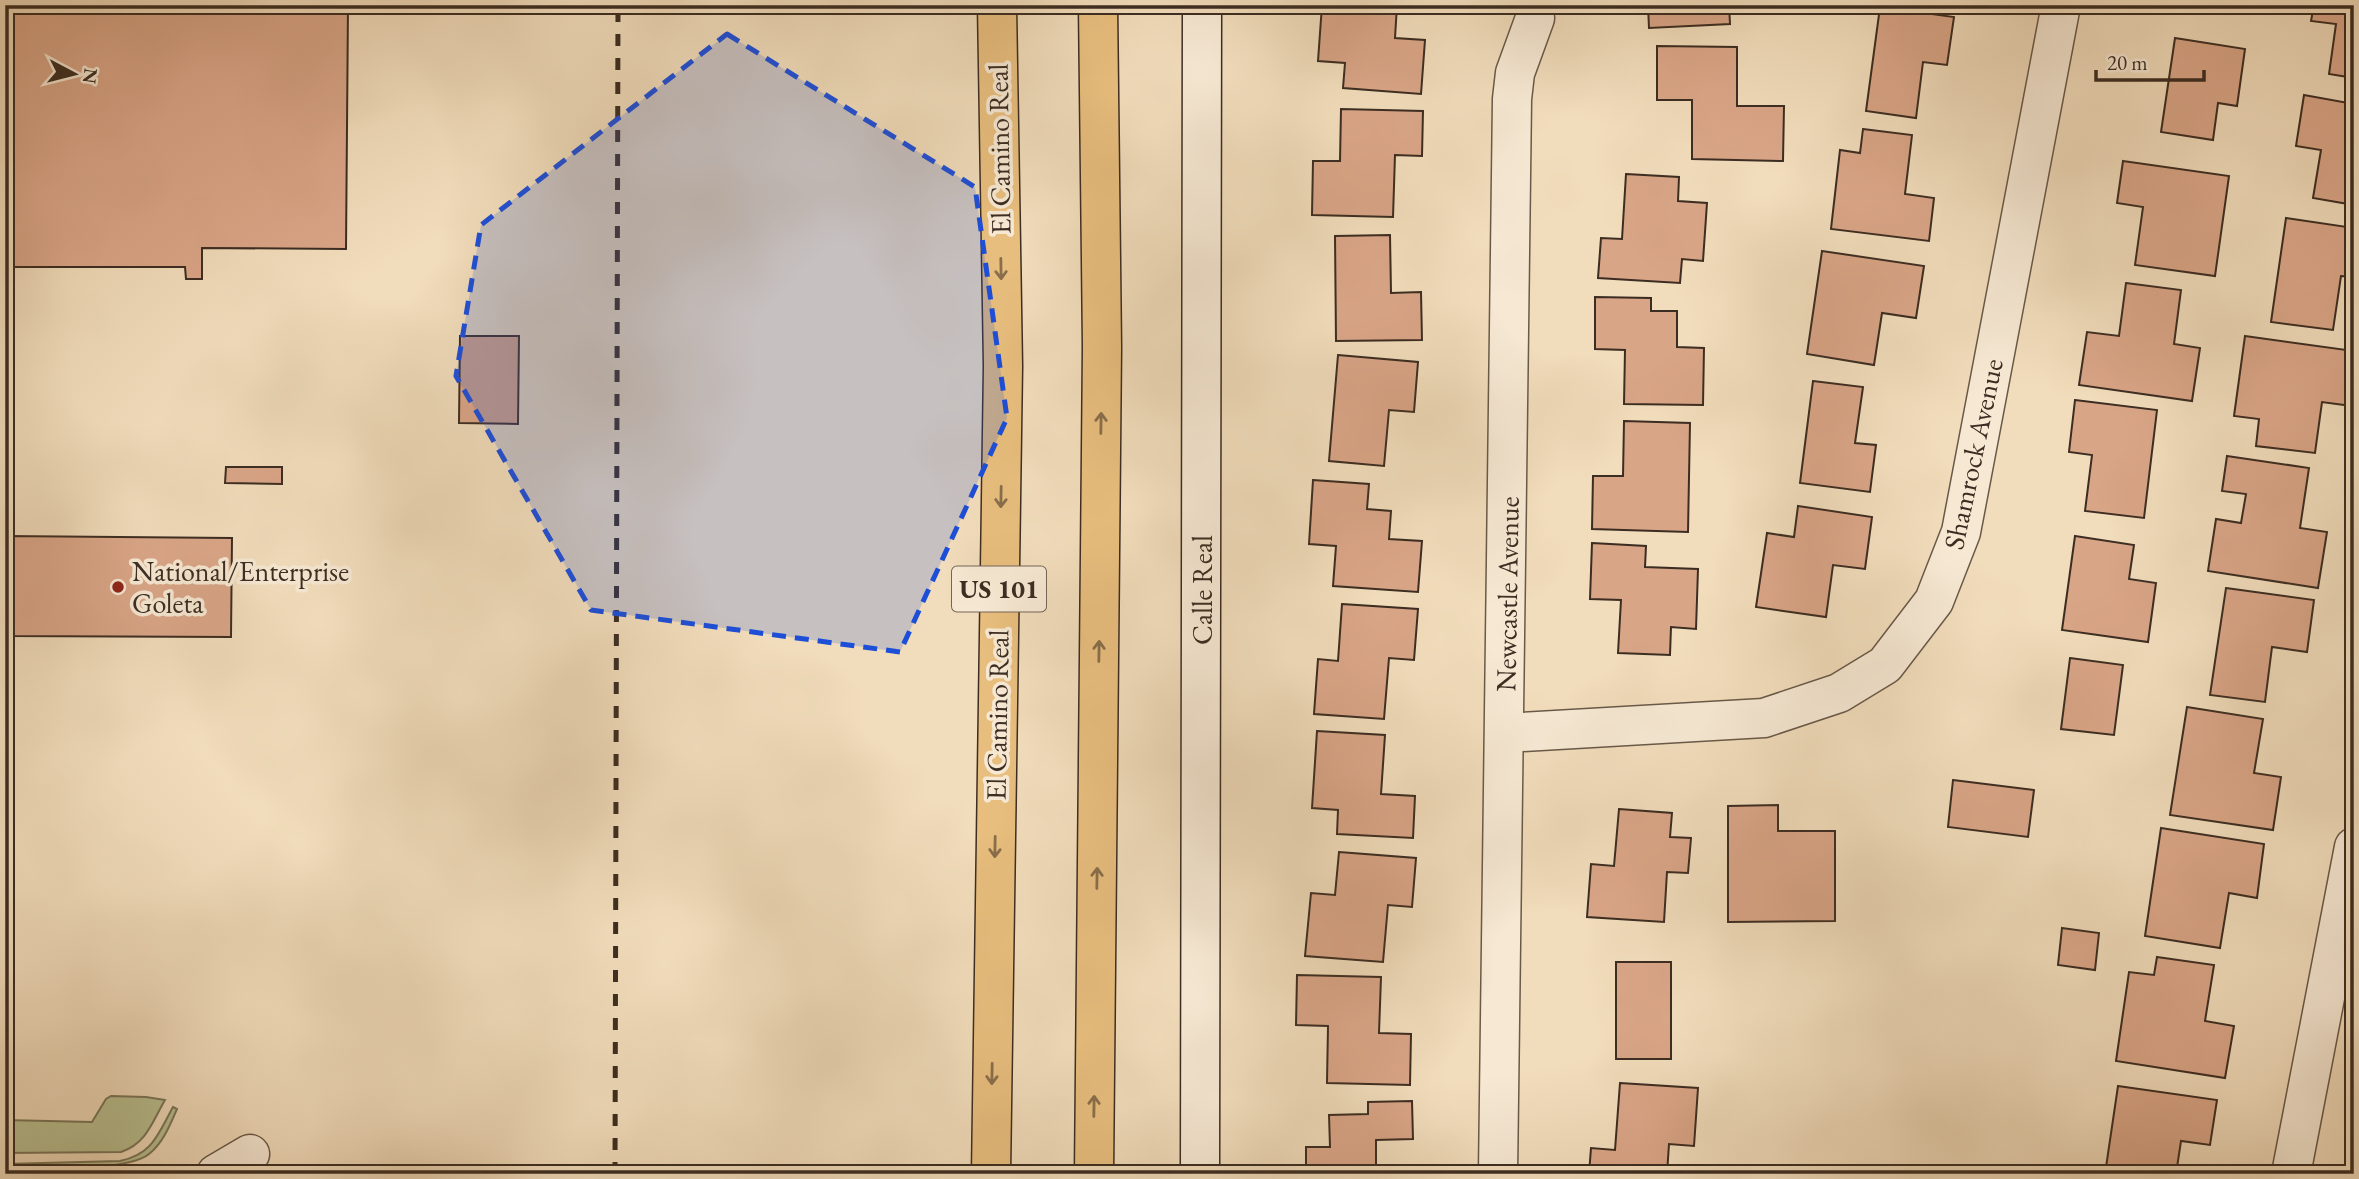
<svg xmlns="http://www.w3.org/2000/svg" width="2359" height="1179" viewBox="0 0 2359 1179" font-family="'EB Garamond',serif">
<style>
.green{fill:#b9c091;stroke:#7a765a;stroke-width:2}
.building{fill:#d9a587;stroke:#3c2d22;stroke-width:2}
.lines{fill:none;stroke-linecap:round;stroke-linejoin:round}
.street-casing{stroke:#695948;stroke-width:41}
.secondary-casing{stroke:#3c2d22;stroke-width:41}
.highway-casing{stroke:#3c2d22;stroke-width:41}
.street{stroke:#f6e8d3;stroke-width:38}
.secondary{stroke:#f6e8d3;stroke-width:38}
.highway{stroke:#e8be7e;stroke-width:38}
.rail{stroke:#3c2d22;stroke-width:5;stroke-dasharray:12 12;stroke-linecap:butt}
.oneway{stroke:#896e4b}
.marked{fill:#1d4ed8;fill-opacity:0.2;stroke:#1d4ed8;stroke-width:5;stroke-dasharray:14 9;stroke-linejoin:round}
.poi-dot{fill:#8f2418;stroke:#f6e8d3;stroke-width:2.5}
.labels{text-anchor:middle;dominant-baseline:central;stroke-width:7;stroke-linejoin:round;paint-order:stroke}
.shield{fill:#f6e8d3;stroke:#746557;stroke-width:2}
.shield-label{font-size:26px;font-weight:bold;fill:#3c2d22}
.street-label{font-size:28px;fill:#3c2d22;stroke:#f6e8d3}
.poi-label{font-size:28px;fill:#3c2d22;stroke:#f6e8d3;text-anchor:start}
</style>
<rect width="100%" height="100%" fill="#f1dcbb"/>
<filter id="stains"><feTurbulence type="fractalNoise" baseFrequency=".00286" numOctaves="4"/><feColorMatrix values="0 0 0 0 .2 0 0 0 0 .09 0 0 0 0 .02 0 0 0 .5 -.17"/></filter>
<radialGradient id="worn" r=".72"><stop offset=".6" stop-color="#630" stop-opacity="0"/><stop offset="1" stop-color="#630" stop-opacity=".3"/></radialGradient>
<!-- green -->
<g class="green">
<path d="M111 1096 146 1097 165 1100C152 1122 147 1143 121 1152L5 1153V1120L92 1122 106 1099Z"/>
<path d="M173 1107 177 1109C170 1125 163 1143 149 1154 127 1172 37 1168 5 1169V1164L120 1161C153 1154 158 1134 173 1107Z"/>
</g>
<!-- building -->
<g class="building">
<polygon points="5,5 348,5 346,249 202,248 202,279 186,279 185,267 9,267 9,292 5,292"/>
<polygon points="1322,5 1397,5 1395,38 1425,40 1421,94 1343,88 1345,63 1318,61"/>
<polygon points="1648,5 1729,5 1730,24 1649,28"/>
<polygon points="2314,5 2354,5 2354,78 2329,74 2336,24 2311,21"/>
<polygon points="1880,7 1954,17 1947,65 1923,62 1916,118 1866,111"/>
<polygon points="2175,38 2245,49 2237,106 2218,103 2213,140 2161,132"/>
<polygon points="1657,46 1737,47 1737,106 1784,106 1783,161 1692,159 1692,100 1657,100"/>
<polygon points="2304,95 2354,104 2354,205 2313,198 2321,150 2296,146"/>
<polygon points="1341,109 1423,111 1422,156 1395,155 1393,217 1312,215 1313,161 1340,161"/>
<polygon points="1863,129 1912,135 1905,194 1934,198 1929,241 1831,229 1840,150 1860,153"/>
<polygon points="2123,161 2229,176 2215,276 2135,265 2143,207 2117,203"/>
<polygon points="1626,174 1679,177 1678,201 1707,203 1703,261 1682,259 1680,283 1598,278 1601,238 1622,239"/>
<polygon points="2286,218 2354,228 2354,277 2341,276 2333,330 2271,322"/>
<polygon points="1390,235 1391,293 1421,292 1422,340 1336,341 1335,236"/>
<polygon points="1822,251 1924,266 1916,318 1882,313 1874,365 1807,354"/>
<polygon points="2126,283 2181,290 2174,344 2200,348 2192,401 2079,385 2087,332 2119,336"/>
<polygon points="1595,297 1651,298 1651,311 1677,311 1677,347 1704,348 1703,405 1624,404 1625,350 1595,349"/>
<polygon points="460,336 519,336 518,424 459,423"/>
<polygon points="2245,336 2354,351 2352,406 2322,402 2315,453 2256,446 2259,419 2234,416"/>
<polygon points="1338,355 1418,362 1414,412 1389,410 1384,466 1329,461"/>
<polygon points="1813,381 1863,387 1855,443 1876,445 1870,492 1800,483"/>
<polygon points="2075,400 2157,410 2144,518 2085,511 2092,455 2069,452"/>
<polygon points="1624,421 1690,423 1688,532 1592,529 1593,476 1623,476"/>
<polygon points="2227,456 2309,468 2300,528 2327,532 2318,588 2208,571 2216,519 2241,523 2246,494 2222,491"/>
<polygon points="226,467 282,467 282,484 225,483"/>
<polygon points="1313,480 1369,484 1367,509 1391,511 1389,539 1422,541 1418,592 1333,586 1336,546 1309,544"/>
<polygon points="1798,506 1872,517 1865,569 1833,565 1826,617 1756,607 1767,533 1794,537"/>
<polygon points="5,536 232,538 231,637 5,636"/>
<polygon points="2075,536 2134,545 2129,579 2156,583 2148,642 2062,630"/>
<polygon points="1592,543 1646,546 1645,567 1698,569 1696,629 1671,627 1670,655 1618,653 1621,600 1590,599"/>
<polygon points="2226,588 2314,600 2307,652 2272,647 2265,702 2210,695"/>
<polygon points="1342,604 1418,609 1414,660 1389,658 1384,719 1314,714 1318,659 1338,661"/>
<polygon points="2070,658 2123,665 2114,735 2061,729"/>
<polygon points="2187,707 2263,719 2254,773 2281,777 2273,830 2170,815"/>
<polygon points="1317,731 1385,735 1381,794 1415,796 1413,838 1337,834 1338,810 1312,808"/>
<polygon points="1953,780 2034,790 2028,837 1948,827"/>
<polygon points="1778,805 1778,831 1835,831 1835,921 1728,922 1728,806"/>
<polygon points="1619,809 1672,813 1670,837 1691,838 1688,873 1667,872 1664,922 1587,917 1591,864 1614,866"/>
<polygon points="2161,828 2264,844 2257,898 2229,893 2220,948 2145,936"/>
<polygon points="1339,852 1416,858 1412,907 1388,905 1383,962 1305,956 1311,893 1335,895"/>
<polygon points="2062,928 2099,933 2095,970 2058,965"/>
<polygon points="2157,957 2214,965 2205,1021 2234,1026 2225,1078 2116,1061 2129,972 2154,975"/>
<rect x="1616" y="962" width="55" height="97"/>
<polygon points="1297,975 1381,977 1379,1033 1411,1034 1410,1085 1327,1083 1328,1026 1296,1025"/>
<polygon points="1620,1083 1698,1088 1694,1146 1669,1144 1667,1174 1589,1174 1591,1148 1615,1150"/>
<polygon points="2118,1086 2217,1100 2210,1145 2181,1141 2176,1174 2105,1174"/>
<polygon points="1412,1101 1413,1139 1376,1140 1376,1174 1306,1174 1306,1147 1330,1147 1329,1115 1368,1114 1368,1102"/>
</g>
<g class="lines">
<defs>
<g id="street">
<polyline points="1505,733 1764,718 1839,693 1885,665 1934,601 1961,532 2061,5"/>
<polyline points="216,1174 250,1154"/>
<polyline points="1498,1174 1512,99 1515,73 1535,18"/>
<polyline points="2291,1174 2354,847"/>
</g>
<polyline id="secondary" points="1200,1174 1202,5"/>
<g id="highway">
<polyline points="991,1174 1003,366 997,5"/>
<polyline points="1094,1174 1102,347 1098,5"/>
</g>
</defs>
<!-- street casing -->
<use href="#street" class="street-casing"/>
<!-- secondary casing -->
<use href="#secondary" class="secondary-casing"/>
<!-- highway casing -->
<use href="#highway" class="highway-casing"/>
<!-- street -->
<use href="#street" class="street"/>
<!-- secondary -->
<use href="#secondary" class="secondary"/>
<!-- highway -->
<use href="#highway" class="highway"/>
<!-- rail -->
<polyline class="rail" points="615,1174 618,5"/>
</g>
<!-- one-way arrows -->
<defs><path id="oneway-shaft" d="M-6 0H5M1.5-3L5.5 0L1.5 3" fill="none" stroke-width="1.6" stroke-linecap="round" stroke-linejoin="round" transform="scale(1.75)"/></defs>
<g class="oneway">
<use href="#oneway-shaft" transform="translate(1001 269) rotate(89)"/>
<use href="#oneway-shaft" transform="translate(1101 423) rotate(-89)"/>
<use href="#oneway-shaft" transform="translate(1001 497) rotate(91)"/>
<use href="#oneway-shaft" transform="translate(1099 651) rotate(-89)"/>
<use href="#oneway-shaft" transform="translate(995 847) rotate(91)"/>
<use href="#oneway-shaft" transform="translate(1097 878) rotate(-89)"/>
<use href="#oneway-shaft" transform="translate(992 1074) rotate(91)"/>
<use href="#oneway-shaft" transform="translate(1094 1106) rotate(-89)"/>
</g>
<!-- marked area -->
<path class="marked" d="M727 34 975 187 1007 418 900 652 591 610 456 376 481 225Z"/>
<!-- markers -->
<circle class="poi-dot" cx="118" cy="587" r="7"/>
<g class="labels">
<!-- shield labels -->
<rect class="shield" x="952" y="566.5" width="94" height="45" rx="5"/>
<g class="shield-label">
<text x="999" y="589">US 101</text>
</g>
<!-- street labels -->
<g class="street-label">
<text transform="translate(999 149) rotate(-91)">El Camino Real</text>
<text transform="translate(1973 454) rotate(-78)">Shamrock Avenue</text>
<text transform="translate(1202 590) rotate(-90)">Calle Real</text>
<text transform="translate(1507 594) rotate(-89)">Newcastle Avenue</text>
<text transform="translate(997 715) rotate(-89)">El Camino Real</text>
</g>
<!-- poi labels -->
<g class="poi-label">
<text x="132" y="571">National/Enterprise<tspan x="132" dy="32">Goleta</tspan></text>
</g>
</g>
<!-- margin -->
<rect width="2359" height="1179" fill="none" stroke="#f1dcbb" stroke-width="28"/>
<rect x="7" y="7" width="2345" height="1165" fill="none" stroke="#3c2d22" stroke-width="3.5"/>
<rect x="14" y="14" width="2331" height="1151" fill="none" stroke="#3c2d22" stroke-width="2"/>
<!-- north arrow -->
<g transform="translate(74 74) rotate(97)" stroke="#f6e8d3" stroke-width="5" paint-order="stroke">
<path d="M0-5L12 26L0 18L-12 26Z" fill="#3c2d22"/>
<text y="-10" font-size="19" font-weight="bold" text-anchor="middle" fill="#3c2d22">N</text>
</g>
<!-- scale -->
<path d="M2096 70v10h108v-10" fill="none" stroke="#3c2d22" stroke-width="3.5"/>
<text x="2107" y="70" font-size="21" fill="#3c2d22" stroke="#f6e8d3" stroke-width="5" paint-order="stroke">20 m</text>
<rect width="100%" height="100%" filter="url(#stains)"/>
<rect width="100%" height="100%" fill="url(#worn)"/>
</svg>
